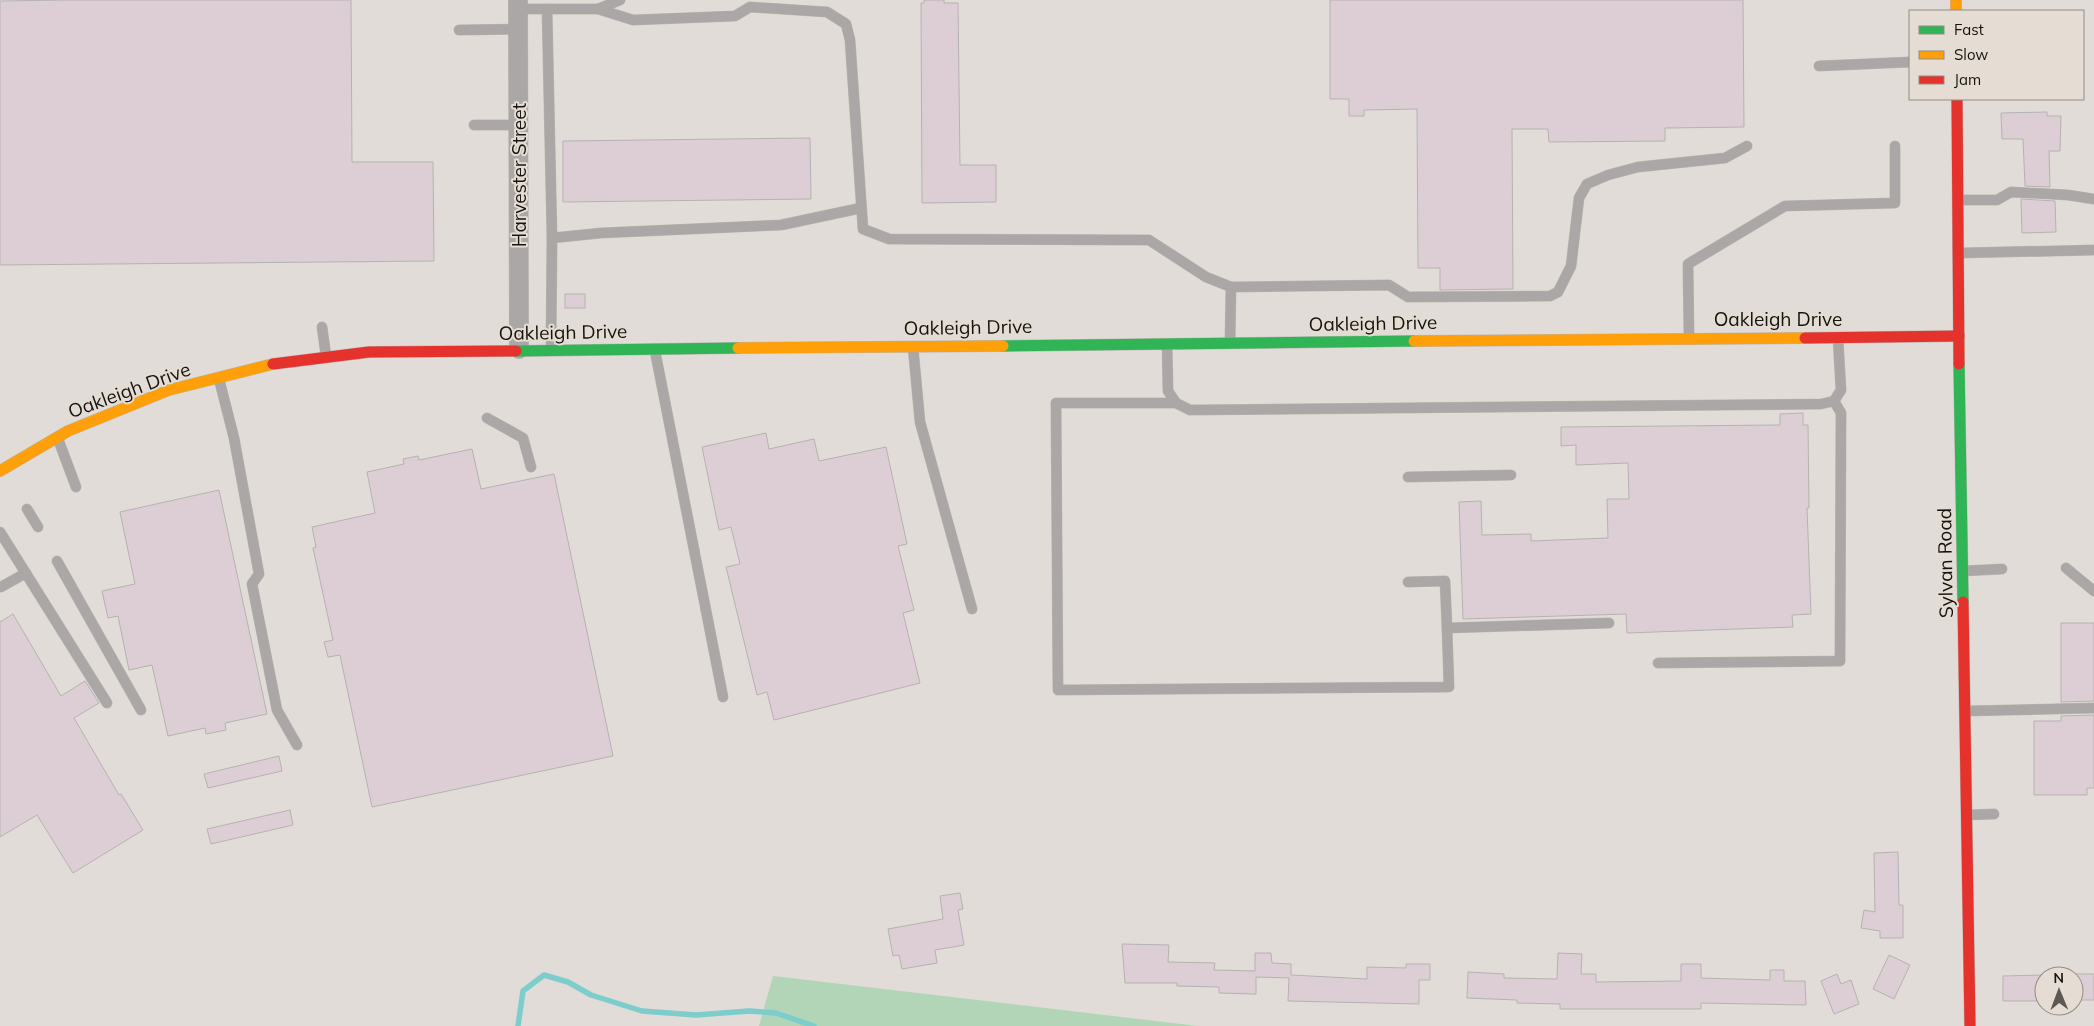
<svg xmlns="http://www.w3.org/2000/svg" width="2094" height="1026" viewBox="0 0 2094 1026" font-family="Mulish,sans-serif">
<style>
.green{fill:#b2d5b8}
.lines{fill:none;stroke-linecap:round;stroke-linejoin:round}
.stream{stroke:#7ccdcc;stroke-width:5.5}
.building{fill:#ddced6;stroke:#b6b2b1}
.lane-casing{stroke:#bbb8b4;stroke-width:11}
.street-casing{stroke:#bbb8b4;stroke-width:20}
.fast-casing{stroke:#bbb8b4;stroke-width:12}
.slow-casing{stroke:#bbb8b4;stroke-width:12}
.jam-casing{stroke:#bbb8b4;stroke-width:12}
.lane{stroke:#aaa7a6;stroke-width:10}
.street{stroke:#aaa7a6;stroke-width:19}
.fast{stroke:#30b455;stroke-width:11}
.slow{stroke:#ff9f0a;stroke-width:11}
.jam{stroke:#e5322d;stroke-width:11}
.labels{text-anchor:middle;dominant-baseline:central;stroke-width:4;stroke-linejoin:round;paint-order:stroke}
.street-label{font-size:19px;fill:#15130f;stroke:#e5ddd3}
</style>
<rect width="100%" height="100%" fill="#e1dcd7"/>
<!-- green -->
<polygon class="green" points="773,976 1198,1026 759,1026"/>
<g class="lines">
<!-- stream -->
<polyline class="stream" points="518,1026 523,991 544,975 568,982 591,995 642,1011 696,1015 749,1011 776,1013 814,1026"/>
</g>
<!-- building -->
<g class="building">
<polygon points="69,0 351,0 352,162 433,162 434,261 0,265 0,1"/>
<polygon points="924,0 944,0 944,3 958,3 960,165 996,165 996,202 922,203 921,3 924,3"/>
<polygon points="1330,0 1743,0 1744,127 1665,128 1665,141 1549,142 1548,129 1512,129 1513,289 1440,290 1440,268 1418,268 1417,109 1364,110 1364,116 1349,116 1349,99 1330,99"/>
<polygon points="2047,112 2047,116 2061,116 2060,151 2049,151 2050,187 2025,186 2023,139 2002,139 2001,113"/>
<polygon points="810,138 811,199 563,202 563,141"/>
<polygon points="2021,199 2055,201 2056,232 2022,233"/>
<rect x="565" y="294" width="20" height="14"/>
<polygon points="1803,413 1803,425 1808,425 1809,508 1807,508 1811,614 1792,615 1793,627 1627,633 1626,614 1463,619 1459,502 1481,501 1482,535 1531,534 1531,541 1608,538 1607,499 1629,499 1628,463 1576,465 1576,445 1561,446 1561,427 1780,425 1780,414"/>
<polygon points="766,433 769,449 814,439 819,461 886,447 907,544 898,546 914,610 903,613 920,683 774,720 767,692 757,695 726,567 740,564 731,527 719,530 702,447"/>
<polygon points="472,449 481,489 554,474 613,756 372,807 340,655 328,657 324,642 333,640 313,548 316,547 312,527 375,513 367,472 404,464 403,459 418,456 419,460"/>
<polygon points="219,490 267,714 225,723 226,730 206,734 205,728 168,736 152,665 129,670 118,616 108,618 102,591 135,584 120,512"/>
<polygon points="13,614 61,696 85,681 99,703 74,718 119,795 121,794 143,830 73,873 37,815 0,837 0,622"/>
<polygon points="2061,623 2094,623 2094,701 2061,702"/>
<polygon points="2094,715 2094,788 2087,788 2087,795 2034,795 2034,721 2061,721 2061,716"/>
<polygon points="279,756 282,771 208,788 204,774"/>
<polygon points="290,810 293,825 211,844 207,829"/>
<polygon points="1898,852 1899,905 1903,905 1903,938 1880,938 1880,931 1861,928 1864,910 1875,912 1874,853"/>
<polygon points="960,893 963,909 958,910 964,945 935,950 937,963 902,969 899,955 893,956 888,929 943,919 940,896"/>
<polygon points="1122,944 1169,945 1168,962 1215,963 1214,970 1255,971 1255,953 1271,953 1272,963 1291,964 1291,975 1367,979 1367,967 1406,968 1406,964 1430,964 1430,980 1419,980 1419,1004 1288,1001 1289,978 1256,977 1256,994 1219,993 1219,987 1177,986 1177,983 1125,983"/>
<polygon points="1558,953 1582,954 1581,974 1596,974 1596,982 1681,981 1681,964 1701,964 1701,978 1770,980 1770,970 1784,970 1784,981 1805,981 1806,1005 1701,1003 1701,1009 1560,1009 1560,1004 1517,1003 1517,1000 1467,998 1468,972 1504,974 1504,978 1557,979"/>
<polygon points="1889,955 1910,965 1894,999 1873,989"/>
<polygon points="1837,974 1841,984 1851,980 1859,1004 1834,1014 1821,981"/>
<rect x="2074" y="974" width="20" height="26"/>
<polygon points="2044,975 2044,1001 2003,1001 2003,976"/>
</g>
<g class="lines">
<defs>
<g id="lane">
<polyline points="518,9 598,9 633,20 735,16 750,7 827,12 846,24 850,40 863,229 889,239 1149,240 1206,277 1231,287 1389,285 1408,297 1550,296 1558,292 1571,266 1579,198 1587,184 1608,175 1638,167 1725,158 1747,146"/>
<polyline points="547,9 552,238"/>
<polyline points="598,9 620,0"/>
<polyline points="459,30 518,29"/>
<polyline points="1819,66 1910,62"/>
<polyline points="474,125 519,125"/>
<polyline points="1960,200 1997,200 2011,192 2068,195 2094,199"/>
<polyline points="1960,253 2094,250"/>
<polyline points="322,327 326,356"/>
<polyline points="1689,337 1688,264 1785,206 1895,203 1895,146"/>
<polyline points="1230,341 1231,287"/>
<polyline points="1167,344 1168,391 1176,403 1190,410 1821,404 1834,401 1841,390 1838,339"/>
<polyline points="913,347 920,422 972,609"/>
<polyline points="551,348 552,238 601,233 781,225 861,208"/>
<polyline points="655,351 723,697"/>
<polyline points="219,379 234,438 259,574 252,584 277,710 297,745"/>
<polyline points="1176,403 1056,403 1058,690 1449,687 1447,628 1609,623"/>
<polyline points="487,418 523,438 531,467"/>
<polyline points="58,439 76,487"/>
<polyline points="1408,477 1511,475"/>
<polyline points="27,509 38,527"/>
<polyline points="0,532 107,703"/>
<polyline points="57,561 141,710"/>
<polyline points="2066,568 2094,591"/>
<polyline points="1963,571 2002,569"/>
<polyline points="1408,582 1445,581 1447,628"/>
<polyline points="1,587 26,573"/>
<polyline points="1658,663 1840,661 1841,413 1834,401"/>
<polyline points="1965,711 2094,708"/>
<polyline points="1968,815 1994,814"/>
</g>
<polyline id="street" points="518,0 519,349"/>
<g id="fast">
<polyline points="1003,346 1414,341"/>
<polyline points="516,351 738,348"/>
<polyline points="1959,364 1963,602"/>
</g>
<g id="slow">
<polyline points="1956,0 1956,11"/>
<polyline points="1414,341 1805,338"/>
<polyline points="738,348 1003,346"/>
<polyline points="0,471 68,431 169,390 273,364"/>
</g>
<g id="jam">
<polyline points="1957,99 1959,364"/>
<polyline points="1805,338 1959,336"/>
<polyline points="273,364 369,352 516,351"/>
<polyline points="1963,602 1970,1026"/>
</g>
</defs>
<!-- lane casing -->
<use href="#lane" class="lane-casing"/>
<!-- street casing -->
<use href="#street" class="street-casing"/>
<!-- fast casing -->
<use href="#fast" class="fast-casing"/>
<!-- slow casing -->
<use href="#slow" class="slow-casing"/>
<!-- jam casing -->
<use href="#jam" class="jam-casing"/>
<!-- lane -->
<use href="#lane" class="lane"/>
<!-- street -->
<use href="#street" class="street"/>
<!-- fast -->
<use href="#fast" class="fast"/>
<!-- slow -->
<use href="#slow" class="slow"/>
<!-- jam -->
<use href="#jam" class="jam"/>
</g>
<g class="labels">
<!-- street labels -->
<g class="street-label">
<text transform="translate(519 175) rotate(-90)">Harvester Street</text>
<text x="1778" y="319">Oakleigh Drive</text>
<text transform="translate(1373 323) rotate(-1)">Oakleigh Drive</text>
<text transform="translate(968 327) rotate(-1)">Oakleigh Drive</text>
<text transform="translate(563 332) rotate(-1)">Oakleigh Drive</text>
<text transform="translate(129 390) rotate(-20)">Oakleigh Drive</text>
<text transform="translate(1945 563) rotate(-91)">Sylvan Road</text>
</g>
</g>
<!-- legend -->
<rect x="1909" y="10" width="175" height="90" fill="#e5ddd3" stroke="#928c85"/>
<rect x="1919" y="26" width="25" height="8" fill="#30b455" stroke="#928c85"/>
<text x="1954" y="35" font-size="15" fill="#15130f">Fast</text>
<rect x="1919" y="51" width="25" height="8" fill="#ff9f0a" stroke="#928c85"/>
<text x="1954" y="60" font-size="15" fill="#15130f">Slow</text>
<rect x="1919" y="76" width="25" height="8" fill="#e5322d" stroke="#928c85"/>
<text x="1954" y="85" font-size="15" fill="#15130f">Jam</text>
<!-- north arrow -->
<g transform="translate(2059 991) rotate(359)"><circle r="24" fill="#e5ddd3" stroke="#928c85"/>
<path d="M0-4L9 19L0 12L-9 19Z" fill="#5c5955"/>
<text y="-8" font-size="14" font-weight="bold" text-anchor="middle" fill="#15130f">N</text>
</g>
</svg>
